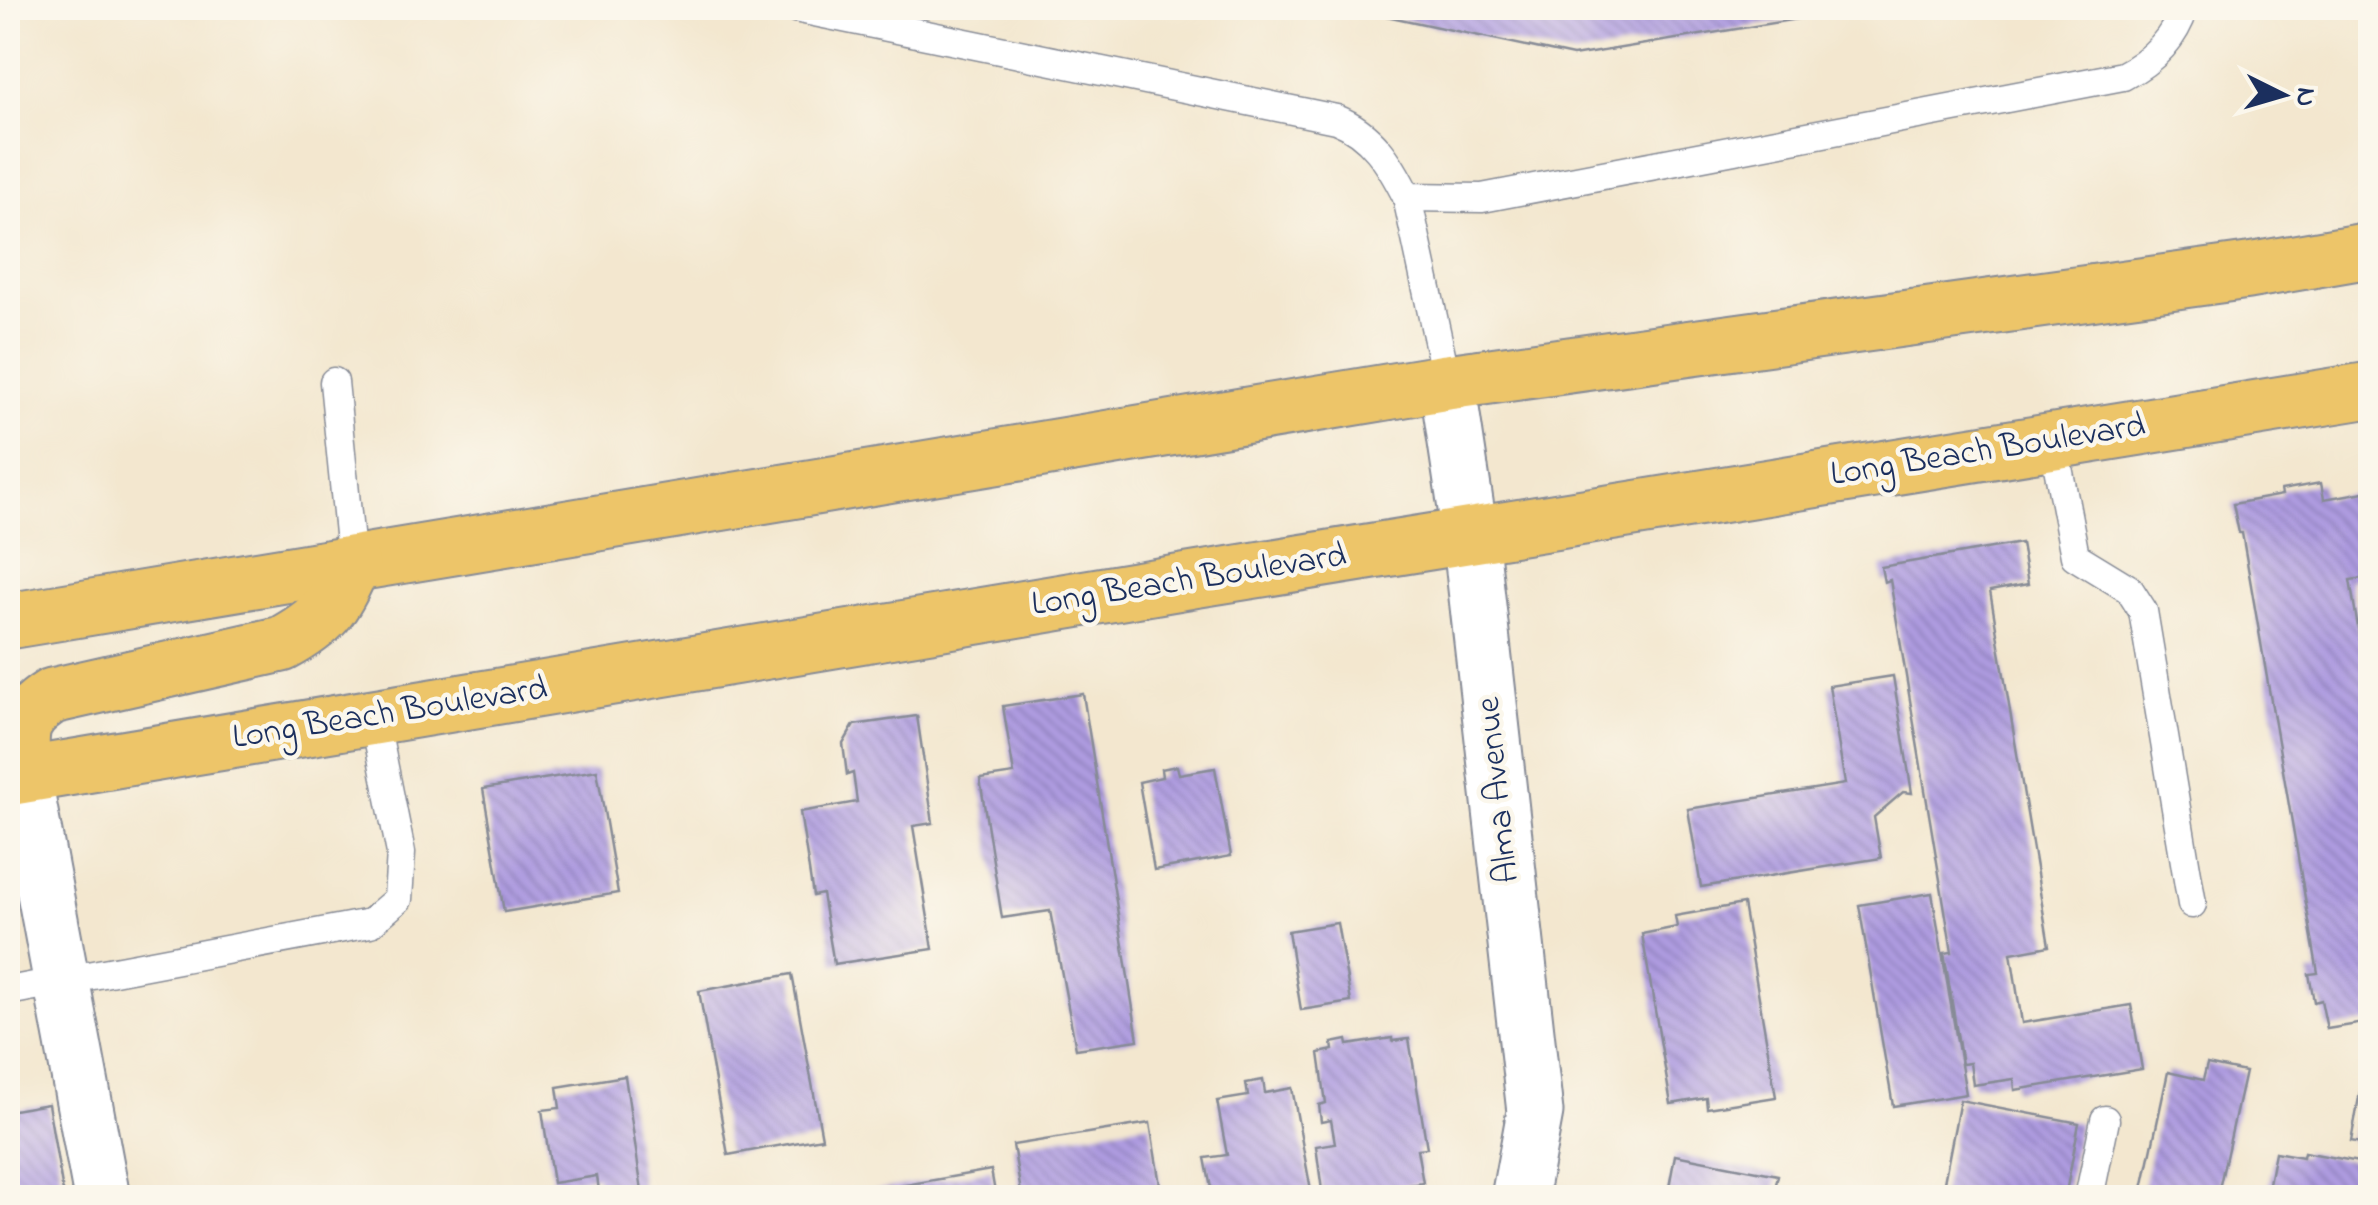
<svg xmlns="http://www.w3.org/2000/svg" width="2378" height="1205" viewBox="0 0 2378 1205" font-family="'Indie Flower',sans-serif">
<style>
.building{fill:url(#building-back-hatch)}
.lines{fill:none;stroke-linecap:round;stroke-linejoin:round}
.lane-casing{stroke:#878b96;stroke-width:31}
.street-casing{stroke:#878b96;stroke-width:59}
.primary-casing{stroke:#878b96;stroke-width:59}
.lane{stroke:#fff;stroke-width:28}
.street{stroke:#fff;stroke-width:55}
.primary{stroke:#edc569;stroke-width:55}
.labels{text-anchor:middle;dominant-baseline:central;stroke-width:9;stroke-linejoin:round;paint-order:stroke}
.street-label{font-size:35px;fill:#1b2f5e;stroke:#fbf7ec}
</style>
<defs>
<pattern id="building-back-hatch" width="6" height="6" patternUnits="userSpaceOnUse" patternTransform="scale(2.5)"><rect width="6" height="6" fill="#ae9be0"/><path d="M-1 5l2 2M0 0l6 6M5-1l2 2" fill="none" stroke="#8d7fb9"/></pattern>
</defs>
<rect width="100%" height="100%" fill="#fbf7ec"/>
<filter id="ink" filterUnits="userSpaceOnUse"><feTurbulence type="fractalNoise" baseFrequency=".01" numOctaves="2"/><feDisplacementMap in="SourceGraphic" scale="20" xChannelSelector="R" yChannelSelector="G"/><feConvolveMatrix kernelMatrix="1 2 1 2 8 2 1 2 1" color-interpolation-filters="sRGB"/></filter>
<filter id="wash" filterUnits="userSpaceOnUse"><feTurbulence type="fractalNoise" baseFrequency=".0048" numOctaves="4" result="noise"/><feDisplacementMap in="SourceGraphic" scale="40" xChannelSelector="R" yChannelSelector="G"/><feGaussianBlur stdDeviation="2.25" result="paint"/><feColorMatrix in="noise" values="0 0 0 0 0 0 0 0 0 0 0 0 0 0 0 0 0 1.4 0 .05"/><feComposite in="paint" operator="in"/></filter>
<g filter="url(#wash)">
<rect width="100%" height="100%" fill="#f3e7cf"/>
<g id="blocks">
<!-- building -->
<g class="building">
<polygon points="1349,8 1851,8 1851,10 1573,56"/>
<polygon points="2321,483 2324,499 2370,491 2370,577 2350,580 2370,700 2370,1022 2327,1029 2321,1000 2314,1002 2309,974 2318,973 2242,533 2239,533 2233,504 2282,495 2281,490"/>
<polygon points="2021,543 2028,584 1990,591 2049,946 2011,953 2022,1023 2131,1005 2142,1069 2015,1090 2014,1079 1973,1085 1970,1063 1962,1064 1944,953 1952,952 1890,580 1884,582 1881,567"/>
<polygon points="1893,676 1912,793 1903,792 1874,817 1881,858 1701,887 1688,809 1845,784 1829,686"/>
<polygon points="1083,694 1138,1040 1076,1049 1050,911 1002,918 980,779 1014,774 1003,706"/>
<polygon points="917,716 933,823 913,826 933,949 834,964 822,894 813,896 800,812 857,802 853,773 847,775 843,744 854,725"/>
<polygon points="1177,766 1179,774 1215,768 1231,856 1154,870 1139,782 1162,777 1161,769"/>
<polygon points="597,770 618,893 504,912 483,789"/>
<polygon points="1932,893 1966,1094 1893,1106 1859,905"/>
<polygon points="1743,904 1776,1097 1707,1108 1706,1098 1671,1104 1642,934 1677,927 1675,916"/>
<polygon points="1337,923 1351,1002 1301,1010 1288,931"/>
<polygon points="792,974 822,1138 728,1155 699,991"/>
<polygon points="1392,1038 1392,1041 1409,1039 1427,1148 1417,1149 1423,1183 1323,1198 1316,1146 1335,1143 1331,1120 1321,1122 1319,1105 1326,1103 1319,1053 1333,1050 1332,1043 1347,1040 1348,1045"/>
<polygon points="2207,1064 2245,1072 2217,1198 2141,1198 2168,1072 2203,1080"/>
<polygon points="625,1076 643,1198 600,1198 597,1176 553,1183 542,1110 560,1108 557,1087"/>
<polygon points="1263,1080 1265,1093 1292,1088 1312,1196 1213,1198 1205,1158 1227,1155 1217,1101 1248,1096 1246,1083"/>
<polygon points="2362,1081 2370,1083 2370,1145 2351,1141"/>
<polygon points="1960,1100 2079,1123 2065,1198 1941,1198"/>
<polygon points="48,1104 64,1198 8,1198 8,1111"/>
<polygon points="1150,1123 1161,1191 1138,1198 1022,1198 1013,1145"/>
<polygon points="2275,1152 2303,1157 2304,1152 2370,1164 2370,1198 2234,1198 2236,1189 2267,1194"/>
<polygon points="1675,1155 1778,1175 1773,1198 1667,1198"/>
<polygon points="991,1170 996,1198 843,1198 843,1196"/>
</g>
</g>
</g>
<g filter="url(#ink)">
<use href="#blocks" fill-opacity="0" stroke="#878b96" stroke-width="2.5"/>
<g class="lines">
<defs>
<g id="lane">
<path d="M795 8 1336 119C1372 133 1390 163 1407 197L1482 198 2123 76C2152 61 2174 40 2184 8"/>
<polyline points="1407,197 1447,382"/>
<polyline points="334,382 352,564"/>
<polyline points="2053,441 2075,556 2129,589 2143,611 2192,904"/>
<polyline points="8,991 370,923 398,899 401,853 374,717"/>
<polyline points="2089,1198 2105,1120"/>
</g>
<g id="street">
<polyline points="1447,382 1470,535 1535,1112 1519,1198"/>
<polyline points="23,775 102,1198"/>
</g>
<g id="primary">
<polyline points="8,621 1447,382 2248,271 2370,250"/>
<path d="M23 775C21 734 14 720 52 696L282 644C322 622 335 607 352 564"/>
<polyline points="8,778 1194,580 2370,390"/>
</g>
</defs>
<!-- lane casing -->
<use href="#lane" class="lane-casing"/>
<!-- street casing -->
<use href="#street" class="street-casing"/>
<!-- primary casing -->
<use href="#primary" class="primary-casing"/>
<!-- lane -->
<use href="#lane" class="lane"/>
<!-- street -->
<use href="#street" class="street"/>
<!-- primary -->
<use href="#primary" class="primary"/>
</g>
</g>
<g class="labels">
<!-- street labels -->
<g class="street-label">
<text transform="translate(1988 451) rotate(-9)">Long Beach Boulevard</text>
<text transform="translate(1189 581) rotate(-9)">Long Beach Boulevard</text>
<text transform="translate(390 714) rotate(-9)">Long Beach Boulevard</text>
<text transform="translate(1499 790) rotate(-96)">Alma Avenue</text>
</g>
</g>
<!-- margin -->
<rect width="2378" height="1205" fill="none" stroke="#fbf7ec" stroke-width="40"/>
<!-- north arrow -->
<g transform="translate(2283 95) rotate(95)" stroke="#fbf7ec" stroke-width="8" paint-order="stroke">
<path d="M0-8L18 38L0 25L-18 38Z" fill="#1b2f5e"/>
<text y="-15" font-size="28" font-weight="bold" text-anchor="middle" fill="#1b2f5e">N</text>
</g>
</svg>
